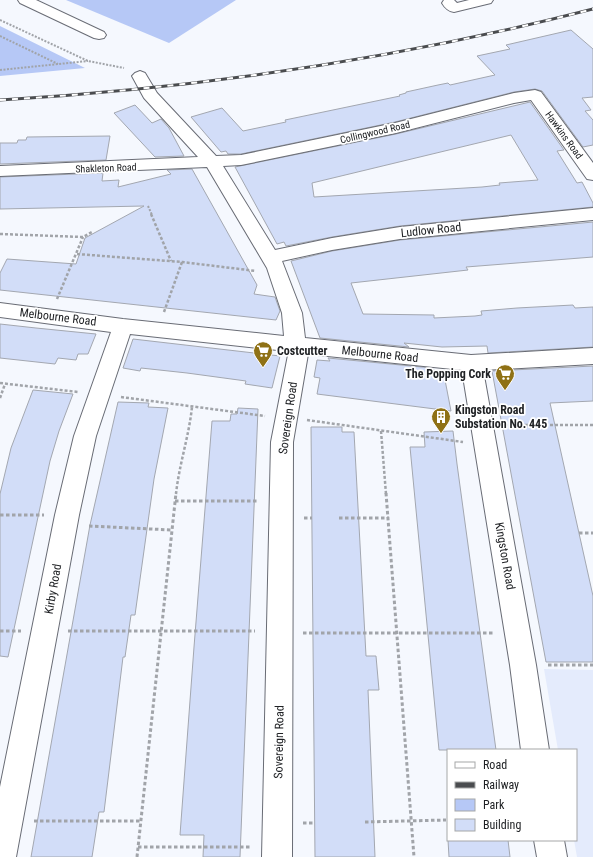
<svg xmlns="http://www.w3.org/2000/svg" width="593" height="857" viewBox="0 0 593 857" font-family="'Roboto Condensed',sans-serif">
<style>
.built{fill:#e4ebfc}
.green{fill:#b6c8f6}
.building{fill:#d2ddf8;stroke:#a3a7b0;fill-rule:evenodd}
.lines{fill:none;stroke-linecap:round;stroke-linejoin:round}
.minor-casing{stroke:#696c75;stroke-width:2}
.path-far2{stroke:#a1a4a9;stroke-width:2;stroke-dasharray:2 1.5;stroke-linecap:butt}
.path-far1{stroke:#a1a4a9;stroke-width:2.5;stroke-dasharray:3 2;stroke-linecap:butt}
.path{stroke:#a1a4a9;stroke-width:3;stroke-dasharray:3.5 2.5;stroke-linecap:butt}
.minor{fill:#fff;fill-rule:evenodd}
.rail-casing{stroke:#4a4c4f;stroke-width:3}
.rail{stroke:#fff;stroke-width:2;stroke-dasharray:6;stroke-linecap:butt}
.labels{text-anchor:middle;dominant-baseline:central;stroke-width:3.5;stroke-linejoin:round;paint-order:stroke}
.far-street-label{font-size:10px;fill:#202225;stroke:#fff}
.street-label{font-size:12px;fill:#202225;stroke:#fff}
.poi-label{font-size:12px;font-weight:bold;fill:#202225;stroke:#fff;text-anchor:start}
</style>
<rect width="100%" height="100%" fill="#f5f8fe"/>
<!-- built -->
<polygon class="built" points="544,669 593,670 593,857 577,857 574,840 576,840 576,750 558,750"/>
<!-- green -->
<g class="green">
<polygon points="66,0 236,0 169,43"/>
<polygon points="0,26 2,27 85,68 0,76"/>
</g>
<!-- building -->
<g class="building">
<polygon points="571,30 593,49 593,97 582,98 591,110 585,111 593,120 593,145 583,147 542,91 535,89 514,92 395,122 241,154 228,154 226,151 221,152 191,117 222,108 243,131 286,122 285,120 400,96 399,95 406,93 406,92 438,85 448,83 450,85 495,75 477,56 510,49 506,45"/>
<path d="M530 102 564 150 557 151 577 183 582 182 593 203V207L400 226 332 237 286 246 284 242 277 244 235 167 396 134ZM511 135 538 180 499 183 500 185 482 187 314 197 312 183Z"/>
<polygon points="135,105 152,123 161,119 169,128 184,156 155,157 114,113"/>
<polygon points="110,136 106,160 0,164 0,143 17,143 18,140 26,140 27,137"/>
<polygon points="192,169 257,285 254,294 275,297 280,311 276,320 0,290 0,273 7,259 76,264 85,238 144,206 0,209 0,177 103,173 102,181 119,180 118,187 171,174 167,170"/>
<polygon points="593,222 593,257 466,267 468,270 351,283 363,314 434,315 434,318 475,316 482,315 481,311 517,308 573,305 575,308 593,307 593,347 488,353 487,346 442,347 404,343 409,347 320,338 291,261 332,251 400,240"/>
<polygon points="0,324 36,328 96,334 88,354 78,354 76,360 58,358 55,364 0,358"/>
<polygon points="133,339 280,356 272,388 245,384 246,381 187,373 141,368 140,371 123,368"/>
<polygon points="328,358 432,368 445,380 451,411 317,394 320,378 314,377 317,360 330,361"/>
<polygon points="593,366 593,401 550,403 593,596 593,662 546,662 492,371"/>
<polygon points="33,390 73,394 59,431 50,461 8,657 0,656 0,494 11,448"/>
<polygon points="118,402 149,403 148,407 168,408 154,479 135,615 131,615 125,657 123,657 104,812 99,812 92,857 31,857 90,525"/>
<polygon points="238,408 258,409 240,857 203,857 204,835 180,835 194,647 212,421 230,421 231,414 237,414"/>
<polygon points="311,427 342,427 342,432 354,432 366,656 376,656 379,690 368,690 375,857 315,857"/>
<polygon points="453,431 457,464 496,750 439,750 410,447 425,447 424,432"/>
<polygon points="448,840 508,840 510,857 449,857"/>
</g>
<g class="lines">
<defs>
<g id="minor">
<polygon points="18,0 36,0 104,32 106,35 104,38 99,39 94,38 20,3"/>
<path d="M444 0H454L457 3 469 0H493L491 3 454 12C448 11 445 8 442 3Z"/>
<polygon points="140,71 145,73 157,93 216,156 241,155 395,123 514,93 535,90 541,92 593,163 593,180 587,179 531,100 514,103 396,133 241,165 223,166 275,250 332,238 400,227 593,208 593,220 400,239 332,250 282,261 302,313 305,338 471,355 593,348 593,364 483,370 536,665 549,750 521,750 510,665 462,370 308,354 293,442 292,857 262,857 271,442 288,355 287,351 130,334 96,436 79,515 16,857 0,857 0,787 55,515 74,436 111,332 0,317 0,303 123,319 284,336 282,313 267,268 207,167 0,176 0,166 198,157 144,98 132,76 135,73"/>
<polygon points="534,840 564,840 567,857 537,857"/>
</g>
</defs>
<!-- minor casing -->
<use href="#minor" class="minor-casing"/>
<!-- path-far2 -->
<g class="path-far2">
<polyline points="0,20 88,61 124,68"/>
<polyline points="0,36 58,64"/>
<polyline points="0,70 88,61"/>
<polyline points="148,206 152,215"/>
</g>
<!-- path-far1 -->
<g class="path-far1">
<polyline points="151,214 171,261"/>
<polyline points="0,234 83,237 92,232"/>
<polyline points="77,254 182,262 256,271"/>
<polyline points="57,299 83,237"/>
<polyline points="164,312 182,262"/>
<polyline points="0,383 78,392"/>
<polyline points="121,397 265,416"/>
<polyline points="0,398 5,384"/>
<polyline points="307,420 463,442"/>
<polyline points="505,425 593,425"/>
<polyline points="381,431 386,494"/>
<path d="M176 494C179 465 189 436 192 407"/>
</g>
<!-- path -->
<g class="path">
<polyline points="386,493 414,857"/>
<polyline points="175,501 258,501"/>
<polyline points="0,515 44,515"/>
<polyline points="304,518 312,518"/>
<polyline points="339,518 389,518"/>
<polyline points="89,526 172,530"/>
<polyline points="579,533 593,533"/>
<polyline points="0,631 21,631"/>
<polyline points="68,631 255,631"/>
<polyline points="303,633 494,633"/>
<polyline points="548,665 593,665"/>
<polyline points="34,821 141,821"/>
<polyline points="365,822 446,820"/>
<polyline points="303,823 315,823"/>
<polyline points="138,847 252,847"/>
<polyline points="137,857 176,493"/>
</g>
<!-- minor -->
<use href="#minor" class="minor"/>
<defs>
<path id="rail" d="M0 100C199 88 399 59 593 9"/>
</defs>
<!-- rail casing -->
<use href="#rail" class="rail-casing"/>
<!-- rail -->
<use href="#rail" class="rail"/>
</g>
<!-- icons -->
<defs>
<symbol id="supermarket-pin" viewBox="-11 -11 22 30"><path d="M0 17L-7.5 6A9.5 9.5 0 1 1 7.5 6Z" fill="#8f7115" stroke="#fff"/><path d="M-6-5.5h2.5l.6 2H6L4.5 2H-2.5L-4.4-4H-6ZM-1.5 3.2a1.3 1.3 0 1 0 .1 0ZM3 3.2a1.3 1.3 0 1 0 .1 0Z" fill="#fff"/></symbol>
<symbol id="building-pin" viewBox="-11 -11 22 30"><path d="M0 17L-7.5 6A9.5 9.5 0 1 1 7.5 6Z" fill="#8f7115" stroke="#fff"/><path d="M-4-6H4V6H1V3H-1V6H-4ZM-2.5-4.3h1.7v1.8h-1.7ZM.8-4.3h1.7v1.8H.8ZM-2.5-1h1.7V.8h-1.7ZM.8-1h1.7V.8H.8Z" fill="#fff"/></symbol>
</defs>
<g fill-rule="evenodd">
<use href="#supermarket-pin" x="252" y="340" width="22" height="30"/>
<use href="#supermarket-pin" x="494" y="363" width="22" height="30"/>
<use href="#building-pin" x="430" y="406" width="22" height="30"/>
</g>
<g class="labels">
<!-- far-street labels -->
<g class="far-street-label">
<text transform="translate(375 132) rotate(-13)">Collingwood Road</text>
<text transform="translate(564 135) rotate(54)">Hawkins Road</text>
<text transform="translate(106 168) rotate(-2)">Shakleton Road</text>
</g>
<!-- street labels -->
<g class="street-label">
<text transform="translate(431 230) rotate(-6)">Ludlow Road</text>
<text transform="translate(58 317) rotate(7)">Melbourne Road</text>
<text transform="translate(380 354) rotate(6)">Melbourne Road</text>
<text transform="translate(288 418) rotate(-82)">Sovereign Road</text>
<text transform="translate(505 556) rotate(80)">Kingston Road</text>
<text transform="translate(53 589) rotate(-80)">Kirby Road</text>
<text transform="translate(279 742) rotate(-89)">Sovereign Road</text>
</g>
<!-- poi labels -->
<g class="poi-label">
<text x="277" y="351">Costcutter</text>
<text x="491" y="374" text-anchor="end">The Popping Cork</text>
<text x="455" y="410">Kingston Road<tspan x="455" dy="14">Substation No. 445</tspan></text>
</g>
</g>
<!-- legend -->
<rect x="447" y="749" width="130" height="92" fill="#ffffff" stroke="#a6a7a8"/>
<rect x="455" y="762" width="20" height="6" fill="#ffffff" stroke="#a6a7a8"/>
<text x="483" y="769" font-size="12" fill="#202225">Road</text>
<rect x="455" y="782" width="20" height="6" fill="#4a4c4f" stroke="#a6a7a8"/>
<text x="483" y="789" font-size="12" fill="#202225">Railway</text>
<rect x="455" y="799" width="20" height="12" fill="#b6c8f6" stroke="#a6a7a8"/>
<text x="483" y="809" font-size="12" fill="#202225">Park</text>
<rect x="455" y="819" width="20" height="12" fill="#d2ddf8" stroke="#a6a7a8"/>
<text x="483" y="829" font-size="12" fill="#202225">Building</text>
</svg>
